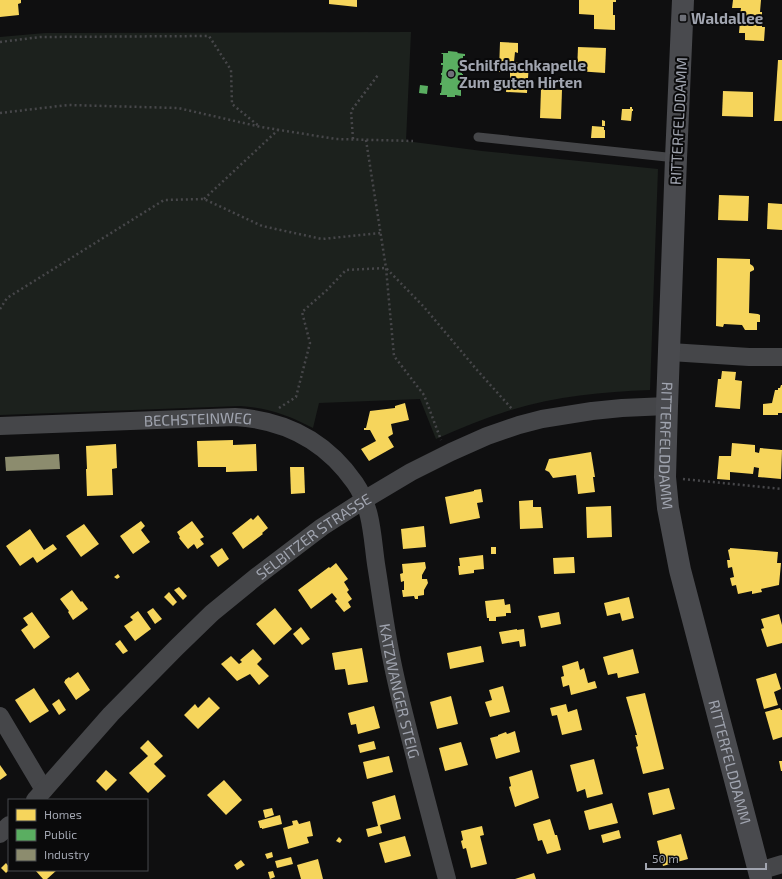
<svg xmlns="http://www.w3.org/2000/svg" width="782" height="879" viewBox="0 0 782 879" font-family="'Exo 2',sans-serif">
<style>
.green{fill:#1c211d}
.homes{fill:#f6d55c}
.public{fill:#5aae61}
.industry{fill:#8c8c6e}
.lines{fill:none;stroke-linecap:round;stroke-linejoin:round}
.path{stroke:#47474a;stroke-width:2.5;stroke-dasharray:2 3;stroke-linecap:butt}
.lane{stroke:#454649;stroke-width:9}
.street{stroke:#454649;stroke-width:18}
.secondary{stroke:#494a4e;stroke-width:22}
.poi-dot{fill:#6e7078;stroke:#0a0a0b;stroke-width:1.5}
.labels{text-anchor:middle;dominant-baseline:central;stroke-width:4;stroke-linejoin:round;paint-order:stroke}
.poi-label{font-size:15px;font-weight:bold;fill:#a1a5b0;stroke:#0a0a0b;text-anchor:start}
.street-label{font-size:15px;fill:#a1a5b0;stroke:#0a0a0b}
</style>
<rect width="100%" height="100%" fill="#0f0f10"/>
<!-- green -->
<path class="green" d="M411 32 406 141 482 151 658 169 650 390C603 392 556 396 511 410 485 418 461 428 436 439L420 399 319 403 313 428C288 415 269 408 240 406L0 415V37L45 33Z"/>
<!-- homes -->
<g class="homes">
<polygon points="0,0 21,0 21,3 18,4 19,15 0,17"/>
<polygon points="329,0 357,0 357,7 329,4"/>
<polygon points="579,0 616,0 616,2 613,2 613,15 615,15 615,30 594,29 594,15 579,14"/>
<polygon points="733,0 761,0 760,12 762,12 762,27 765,27 764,41 745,40 745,33 739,33 740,21 738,21 738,14 740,15 741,8 732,8"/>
<polygon points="500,42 518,43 518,53 515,52 514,62 529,63 527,93 506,92 507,81 510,82 510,72 499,72"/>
<polygon points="578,47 606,48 605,73 577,71"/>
<polygon points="778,60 782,60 782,121 774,121"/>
<polygon points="541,89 562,90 561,119 540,118"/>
<polygon points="723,91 753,92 753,117 722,116"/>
<polygon points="630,107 632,107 632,109 633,109 633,111 632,111 631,121 621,120 622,109 630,109"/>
<polygon points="602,120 605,121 605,126 602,126"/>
<polygon points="592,126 604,127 604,130 605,130 605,138 591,138"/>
<polygon points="719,195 749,196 748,221 718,220"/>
<polygon points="768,203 782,204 782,230 767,229"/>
<polygon points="717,258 750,259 750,264 753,266 754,268 754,270 750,272 749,313 758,314 760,315 760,322 757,322 757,330 745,330 742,325 724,324 723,327 716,326"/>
<polygon points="722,371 736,372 735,380 742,381 740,409 715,407 718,379 721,379"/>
<polygon points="781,385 782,385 782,413 778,413 778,415 763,415 763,404 772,403 775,390 778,390 778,388 780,388"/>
<polygon points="405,403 409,420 391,424 393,434 388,437 394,447 369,461 361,449 376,441 370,430 364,430 364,428 366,428 370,411 395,408 395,406"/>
<polygon points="233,440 233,445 256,444 257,471 226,472 226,467 198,467 197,441"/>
<polygon points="732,443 755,445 755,452 759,453 760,448 782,450 781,479 758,477 759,468 754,467 753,474 730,472 730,480 717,479 719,456 731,456"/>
<polygon points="116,444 117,468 112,469 113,495 87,496 86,469 87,469 86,446"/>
<polygon points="591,452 595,477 593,477 595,492 578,494 576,475 553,478 549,472 545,470 549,459"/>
<polygon points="290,467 304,467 305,493 291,494"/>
<polygon points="481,489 483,502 477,503 480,518 450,524 445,497 474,491 474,490"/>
<polygon points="533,500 533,507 541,507 543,528 520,529 519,501"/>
<polygon points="611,506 612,537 587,538 586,507"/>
<polygon points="258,515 268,528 262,533 263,534 243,549 232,533 251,518 253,520"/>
<polygon points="141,521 145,526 141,530 150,542 133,554 120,536"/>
<polygon points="192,521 204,537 200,539 204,544 197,549 194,544 188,549 179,538 180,537 177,532"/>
<polygon points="84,524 99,544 81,557 66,536"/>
<polygon points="424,526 426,547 403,549 401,529"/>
<polygon points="30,529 44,550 53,544 57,549 37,563 33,557 20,566 6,546"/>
<rect x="491" y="547" width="5" height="7"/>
<polygon points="222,548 229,559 218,567 210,556"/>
<polygon points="730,548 778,552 777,563 781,563 779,585 761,589 762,592 752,594 752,591 738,594 736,585 732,586 730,578 734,577 732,567 728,568 727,560 730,560 728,550 730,549"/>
<polygon points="483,555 484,569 474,570 474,573 459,575 458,566 460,566 459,558"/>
<polygon points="573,557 574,557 575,573 554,574 553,558"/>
<polygon points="425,562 426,568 422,575 422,579 427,579 428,583 424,590 424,595 418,596 418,599 415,599 414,596 403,597 402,590 404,590 404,581 401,582 400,574 403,573 402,564"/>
<polygon points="336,563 348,579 344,582 349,590 347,592 352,599 348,602 351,607 344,612 335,601 337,599 332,593 311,609 298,590 329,567 330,568"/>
<polygon points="118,574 120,577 117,579 114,577"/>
<polygon points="179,587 187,596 183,600 174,590"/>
<polygon points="72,590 81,602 82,601 88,609 73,620 68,612 69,611 60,599"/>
<polygon points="169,592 177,602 173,606 164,597"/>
<polygon points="629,597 634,618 622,621 620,613 607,616 604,603"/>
<polygon points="504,599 505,605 510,604 511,613 506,613 506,616 496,617 496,621 489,621 489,618 487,618 485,601"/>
<polygon points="153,608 162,619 155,624 147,612"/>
<polygon points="275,608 292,629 274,645 256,624"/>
<polygon points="138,611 151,629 135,641 124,626 133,620 130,617"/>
<polygon points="32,612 50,637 34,649 21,630 28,625 23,618"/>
<polygon points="559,612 561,624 541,628 538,616"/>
<polygon points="779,614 782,625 782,643 767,647 761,629 764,628 761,619"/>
<polygon points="301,627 310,639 302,645 293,634"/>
<polygon points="517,629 517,630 524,629 526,646 520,647 519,641 502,644 499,632"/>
<polygon points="120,640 128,651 123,654 115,644"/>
<polygon points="481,646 484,662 450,669 447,653"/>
<polygon points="362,648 368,682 348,685 345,669 335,670 332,653"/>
<polygon points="253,649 262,659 257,664 269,676 259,685 250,674 237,681 221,664 231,656 239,664 242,662 240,660"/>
<polygon points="633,649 639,673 618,678 617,673 608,675 603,657"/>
<polygon points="578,661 580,670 584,668 588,683 595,681 597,688 571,695 569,685 563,687 561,677 564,676 562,666"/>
<polygon points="78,672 90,690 76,700 64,682 65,681 65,680 69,677 70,678"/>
<polygon points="776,673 781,689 774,692 778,705 764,709 756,679"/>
<polygon points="503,686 510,712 490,717 485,702 492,700 489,690"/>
<polygon points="34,688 49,711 30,723 15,700"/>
<polygon points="645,693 664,769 643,774 636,747 638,746 635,735 637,735 626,697"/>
<polygon points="451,696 458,724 437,729 430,702"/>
<polygon points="209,697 220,708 198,729 184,715 195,704 198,708"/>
<polygon points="59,699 66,710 59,715 52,704"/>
<polygon points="566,704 568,712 577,709 582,730 562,735 557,715 552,716 550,708"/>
<polygon points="374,706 380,728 358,734 356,724 351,725 348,713"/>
<polygon points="780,708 781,710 782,710 782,737 773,740 765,712"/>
<polygon points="515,731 520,752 496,759 490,738 498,736 498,735 506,732 507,734"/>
<polygon points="148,740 163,756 154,764 166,776 148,793 129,773 148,756 140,748"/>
<polygon points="374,741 376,749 360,753 358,745"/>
<polygon points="461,742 468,765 445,771 439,748"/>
<polygon points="389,756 393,772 367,779 363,762"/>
<polygon points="594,759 603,794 587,798 585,789 577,792 570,765"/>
<polygon points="779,761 782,761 782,771 781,771"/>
<polygon points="0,765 7,775 0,780"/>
<polygon points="106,770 117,780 106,791 96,781"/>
<polygon points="532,770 539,798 515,807 509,787 511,786 509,777"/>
<polygon points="224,780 242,800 226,815 207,795"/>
<polygon points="669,788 675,809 653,815 648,793"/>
<polygon points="395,795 401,819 380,825 382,833 368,837 366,829 378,826 372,802"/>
<polygon points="612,803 618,823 589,830 584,811"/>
<polygon points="272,808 274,815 265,818 263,810"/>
<polygon points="280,815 282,824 262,829 262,828 260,828 258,821"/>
<polygon points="550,819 555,835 557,835 561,850 547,854 542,840 538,841 533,824"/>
<polygon points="297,820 299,824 310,821 313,836 307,837 309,843 288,849 283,828 293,825 292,821"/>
<polygon points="482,826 484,835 480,836 487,864 471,868 466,848 463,849 461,841 463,840 461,831"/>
<polygon points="619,830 621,838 603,843 601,835"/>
<polygon points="681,834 688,859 663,866 657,841"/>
<polygon points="405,836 411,856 385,863 379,843"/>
<polygon points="339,837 342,840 340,843 336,841"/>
<polygon points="272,852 273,857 267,859 265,854"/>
<polygon points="291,857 293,864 277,868 275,861"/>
<polygon points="318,859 323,879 301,879 297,865"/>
<polygon points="241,860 245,865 237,870 234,865"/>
<polygon points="6,863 9,867 9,870 6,873 1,868"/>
<polygon points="35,870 57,870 47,879 43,879"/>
<polygon points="273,871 275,877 270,879 268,872"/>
<polygon points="534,873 536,879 515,879"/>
</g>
<!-- public -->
<g class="public">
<polygon points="448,51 458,52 457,53 465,54 465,56 463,56 463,65 464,65 464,66 462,66 462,74 463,74 463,76 462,76 461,85 463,85 463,86 461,86 461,96 455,95 455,97 447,97 447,95 440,95 440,93 441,93 442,85 440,85 440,83 441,83 442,75 441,75 441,73 442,73 443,65 441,65 441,63 443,63 443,54 441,54 442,53 448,53"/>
<polygon points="420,85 428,86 427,94 419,93"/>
</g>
<!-- industry -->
<polygon class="industry" points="59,454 60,469 6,471 5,457"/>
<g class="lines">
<!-- path -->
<g class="path">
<polyline points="0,42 40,37 209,36 231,70 232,104 260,127"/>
<polyline points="0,113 68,105 178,108 261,127 336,139 413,141"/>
<polyline points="353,139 351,111 378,75"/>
<polyline points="366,140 386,268 394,356 424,395 441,440"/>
<polyline points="204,199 278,130"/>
<polyline points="0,309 7,298 164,200 204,199 262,226 322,239 381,233"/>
<polyline points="279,408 296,397 310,343 302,312 327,290 346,270 386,268 424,307 477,370 512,409"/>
<polyline points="683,479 782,489"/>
</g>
<!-- lane -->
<polyline class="lane" points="478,137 676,158"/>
<!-- street -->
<g class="street">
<polyline points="670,352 749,357 782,357"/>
<path id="s1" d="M0 426 235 417C286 420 326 441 355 483 372 508 372 536 376 564 381 595 385 626 391 656 398 693 408 729 417 765 427 803 437 841 447 879"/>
<polyline points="0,716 44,790"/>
<path id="s2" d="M35 800 44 790 111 714 176 648 212 613 256 577 322 527 364 500 411 472 451 452 487 436 519 425 542 419 592 411 622 408 667 406"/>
<polyline points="0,834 9,825"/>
<polyline points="759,871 782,864"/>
</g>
<!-- secondary -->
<path class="secondary" id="s3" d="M683 0 676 158 667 406 665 477 668 508 680 570 761 879"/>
</g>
<!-- markers -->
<g class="poi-dot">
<rect x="679" y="14" width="8" height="8" rx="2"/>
<circle cx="451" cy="74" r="4"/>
</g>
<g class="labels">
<!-- poi labels -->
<g class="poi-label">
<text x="691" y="18">Waldallee</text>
<text x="459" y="65">Schilfdachkapelle<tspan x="459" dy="17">Zum guten Hirten</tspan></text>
</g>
<!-- street labels -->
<g class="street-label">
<text transform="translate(678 121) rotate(-87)">RITTERFELDDAMM</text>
<text stroke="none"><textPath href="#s1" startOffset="198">BECHSTEINWEG</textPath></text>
<text stroke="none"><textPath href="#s3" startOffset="446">RITTERFELDDAMM</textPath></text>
<text stroke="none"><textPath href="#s2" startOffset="385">SELBITZER STRASSE</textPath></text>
<text stroke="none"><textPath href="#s1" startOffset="591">KATZWANGER STEIG</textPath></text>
<text stroke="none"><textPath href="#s3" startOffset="770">RITTERFELDDAMM</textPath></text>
</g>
</g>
<!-- legend -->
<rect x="8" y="799" width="140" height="72" fill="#0a0a0b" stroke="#46484d"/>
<rect x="16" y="809" width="20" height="12" fill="#f6d55c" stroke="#46484d"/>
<text x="44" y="819" font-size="12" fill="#a1a5b0">Homes</text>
<rect x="16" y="829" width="20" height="12" fill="#5aae61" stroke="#46484d"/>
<text x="44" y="839" font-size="12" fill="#a1a5b0">Public</text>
<rect x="16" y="849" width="20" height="12" fill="#8c8c6e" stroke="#46484d"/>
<text x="44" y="859" font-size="12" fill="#a1a5b0">Industry</text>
<!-- scale -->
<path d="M646 863v6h120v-6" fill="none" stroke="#a1a5b0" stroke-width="2"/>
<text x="652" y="863" font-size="12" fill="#a1a5b0" stroke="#0a0a0b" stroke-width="3" paint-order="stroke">50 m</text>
</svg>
